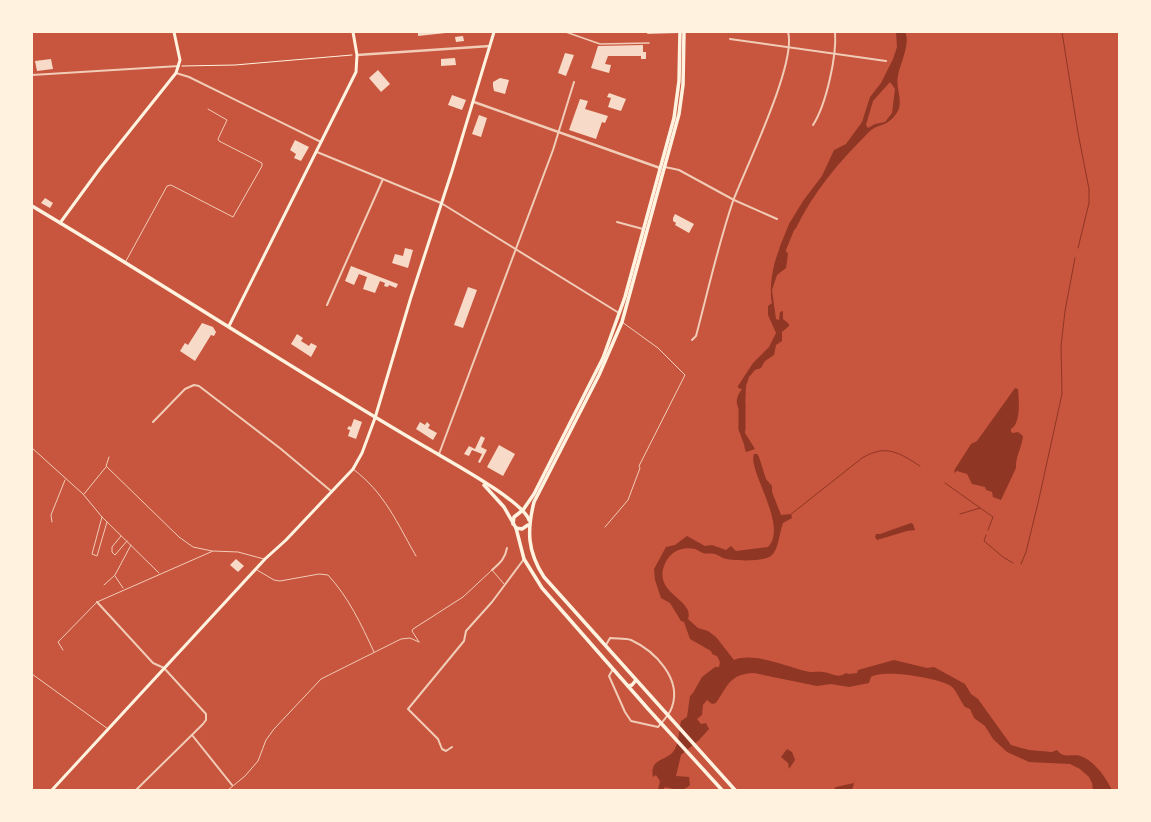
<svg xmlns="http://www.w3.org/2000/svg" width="1151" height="822" viewBox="0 0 1151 822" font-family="Montserrat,sans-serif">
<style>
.water{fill:#8f3625;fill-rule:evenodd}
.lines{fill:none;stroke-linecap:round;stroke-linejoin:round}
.stream{stroke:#8f3625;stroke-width:1}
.river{stroke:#8f3625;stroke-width:7}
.building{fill:#f7dbc8}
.path{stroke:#fff3e0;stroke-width:1}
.service{stroke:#f1ccb7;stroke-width:1}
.pedestrian{stroke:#f1ccb7;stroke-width:1.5}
.minor{stroke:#f1ccb7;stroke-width:2}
.tertiary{stroke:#f1ccb7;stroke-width:2.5}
.secondary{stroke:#fff3e0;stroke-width:3}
.primary{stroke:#fff3e0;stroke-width:3}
.trunk{stroke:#fff3e0;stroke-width:3.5}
</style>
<rect width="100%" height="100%" fill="#c8553d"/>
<!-- water -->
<g class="water">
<path d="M896 32H905C911 43 900 64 898 76 895 88 905 103 896 114 886 128 878 123 869 132 840 161 814 191 796 228L789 235V224L803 201 822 176 834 150 846 144 862 122 870 97 881 83 893 59 897 47ZM890 82 895 89 892 113 885 122 875 124 868 128 866 125 873 101Z"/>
<path d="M787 239 788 243 784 248 788 254 786 268 777 275 772 290 776 319 779 320 780 312 783 311V319L789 324V326L782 332V341L776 345 774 355 765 361 761 368 755 370 749 377 746 386 745 408 742 413C735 405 735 398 742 389L738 388V386L753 363 769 347 776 333 768 315V306L772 303C768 289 774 249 787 239Z"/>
<path d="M1015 388 1018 389C1019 400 1021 423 1011 429V432L1013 433 1018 432 1023 436C1022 447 1015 458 1016 468L1001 500 993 497 992 492 986 490 985 487 972 484 967 474 957 471 954 473 955 469 971 444 977 441Z"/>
<path d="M742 420 745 433 755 449 746 452C744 448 745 445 743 442 741 435 738 431 739 422Z"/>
<path d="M754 454H757L759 457 766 479 772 486V492L781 515 791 514 792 518 783 523C779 534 779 549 771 556 763 562 732 561 723 558 721 557 718 555 715 554 711 553 707 554 703 553 700 552 698 550 695 549 681 546 669 552 664 566 654 594 695 600 688 619L698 628 708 631 716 637 734 660C753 652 785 666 805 671 811 673 817 671 823 672 831 673 839 679 846 673L849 674 857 673 858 670 894 660 927 668 934 667 965 684 971 694 978 699 1011 745 1029 750 1052 752 1057 750C1064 760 1074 752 1083 757 1096 763 1106 778 1112 790H1093L1092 783 1089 777 1080 769 1070 764 1029 762 1007 752 993 739 985 726 974 718 970 709 965 707C960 701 956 688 949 685 936 678 884 669 871 677L869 683 849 687 831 684 817 686 754 673C729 674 728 686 716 703L712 704 707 700 703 705 702 715 697 719 701 724 706 723 709 729 699 740 681 755 676 776 689 777 690 785C682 793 675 789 665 787L663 790H658L660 781 656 775 653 777C649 757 668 762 675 749 679 742 679 729 681 721L687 717 690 696 693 693 702 677 715 667H719L720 662 717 656 712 654 711 651 690 639 684 622 681 621 670 603 661 598 655 580 654 569 666 547 675 545 687 536 705 546 712 545 726 550 731 546 736 551 768 547C789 526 747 470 754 454Z"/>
<polygon points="911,523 913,524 915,530 907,531 877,540 875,537 876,534 880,534"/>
<polygon points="787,749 792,752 795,760 789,769 788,763 781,757"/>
<polygon points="856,777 852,790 833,790 836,787 854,783"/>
</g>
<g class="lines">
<!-- stream -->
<g class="stream">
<polyline points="1062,32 1078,133 1089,189 1089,203 1078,248"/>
<polyline points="945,483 993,517 988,530"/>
<polyline points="960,514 980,508"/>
<path d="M790 515 862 458C886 444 898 452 920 466"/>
<polyline points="986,535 984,541 1003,557 1013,563"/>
<polyline points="1021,564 1026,552 1038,503 1062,394 1061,346 1065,311 1075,258"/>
</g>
<!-- river -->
<g class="river">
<polyline points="783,248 792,226"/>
<polyline points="742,404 742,429"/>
</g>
</g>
<!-- building -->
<g class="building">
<polygon points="418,32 446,32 446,33 418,36"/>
<polygon points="463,36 464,41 456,42 455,37"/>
<polygon points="643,45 643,52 646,52 646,59 641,59 641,56 608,56 605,64 611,65 609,73 591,68 598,46"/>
<polygon points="565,53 574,55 566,76 558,73"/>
<polygon points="455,58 456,65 441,66 441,59"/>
<polygon points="51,59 53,69 37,71 35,61"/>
<polygon points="378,70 390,84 381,92 369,78"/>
<polygon points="500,78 509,80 505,94 494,91 493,86 493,82"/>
<polygon points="609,93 626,99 621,111 608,107 611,98 607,97"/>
<polygon points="452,95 466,100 462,110 448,105"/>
<polygon points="580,99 588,101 585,109 608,116 605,123 602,122 596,139 569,130"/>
<polygon points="479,115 487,118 481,137 472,134"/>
<polygon points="295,140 309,147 301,161 294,158 296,154 290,150"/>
<polygon points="45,198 53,203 50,208 41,203"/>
<polygon points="675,214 694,224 689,233 675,225 676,223 673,221 673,218"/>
<polygon points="405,248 413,250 408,268 392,263 395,254 403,256"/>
<polygon points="351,266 398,284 396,288 389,285 388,287 384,286 385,283 380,281 375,293 363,289 367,277 359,274 354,285 345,281"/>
<polygon points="468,287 477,290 463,328 454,325"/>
<polygon points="202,323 213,327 216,332 214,336 211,335 195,361 180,351 185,343 188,345"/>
<polygon points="297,334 303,338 301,341 309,346 311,343 317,346 311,357 291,344"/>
<polygon points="354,419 362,422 356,439 348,436 350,430 347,429 349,426 351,427"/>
<polygon points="420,422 425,425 427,422 430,425 428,428 437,433 433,440 416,429"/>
<polygon points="481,436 485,438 481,447 487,450 480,463 478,462 482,454 472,450 469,456 464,454 469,446 475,449"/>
<polygon points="499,445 515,454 503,476 487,467"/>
<polygon points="236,559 244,566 238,572 230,565"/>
</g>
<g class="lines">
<!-- path -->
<polyline class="path" points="182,66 235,65 352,55"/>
<!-- service -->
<g class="service">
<polyline points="126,261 167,186 171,185 233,217 262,166 262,163 219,141 218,139 227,120 208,109"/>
<polyline points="32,448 83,494 102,517 159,573"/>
<polyline points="109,457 106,466 179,537 193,547 212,551"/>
<path d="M353 469C385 493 397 523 416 556"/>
<polyline points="84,494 106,467"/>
<polyline points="102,517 92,554 97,556 107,522"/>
<polyline points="52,522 51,515 65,480"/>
<polyline points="605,527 628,500 640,468 639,466 685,375 658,348 622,322"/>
<polyline points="121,536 112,547 112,552 115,555 127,541"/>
<path d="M257 570 274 580 280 581 319 574 328 575C349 598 361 624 374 652"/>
<polyline points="115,576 123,588"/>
<polyline points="104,585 115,575 131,545"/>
<polyline points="419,642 412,631 413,629 463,597 492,570 504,584"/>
<polyline points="63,650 58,642 97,602 213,551 238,552 264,559"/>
<polyline points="32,674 108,729"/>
<polyline points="228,790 245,776 258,761 266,740 274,729 321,679 401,639 410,638 419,642"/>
</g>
<!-- pedestrian -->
<polyline class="pedestrian" points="566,32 600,44 649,43"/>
<!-- minor -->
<g class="minor">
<polyline points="648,33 679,32"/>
<polyline points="730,39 886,61"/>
<polyline points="176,73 189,77 321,142"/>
<polyline points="32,75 179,66"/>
<path d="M813 125C826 105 837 56 835 32"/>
<polyline points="317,152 441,203 619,313"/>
<polyline points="665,167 679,170 734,200 777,219"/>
<polyline points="617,222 643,229"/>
<polyline points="327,305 383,179"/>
<path d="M692 340 696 336C708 291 718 245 733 201 746 167 797 63 788 32"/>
<polyline points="153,422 185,389 194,385 199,386 281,449 331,491"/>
<polyline points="439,454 553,150 574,82"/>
<path d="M492 570C500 563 505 559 507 548"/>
<polyline points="97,602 153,663 164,668 206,714 206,720 203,724 136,790"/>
<path d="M606 645 610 638C616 639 625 638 631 640 655 651 682 679 672 707 670 714 663 721 658 727L631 721 625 712 609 676 613 669"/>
<polyline points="192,735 232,785"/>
<polyline points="452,747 446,751 442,749 438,739 408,709 464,641 466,631 492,602 524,559"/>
</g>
<!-- tertiary -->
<g class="tertiary">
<polyline points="357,55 490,46"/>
<polyline points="474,102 660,168"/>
</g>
<!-- secondary -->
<g class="secondary">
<polyline points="60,223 101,167 176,73 180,60 174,32"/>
<polyline points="375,418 411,297 452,171 494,32"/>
</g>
<!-- primary -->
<g class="primary">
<polyline points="229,326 356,72 357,55 353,32"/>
<polyline points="52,790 265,559 286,540 353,469 362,453 375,418"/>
</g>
<!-- trunk -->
<g class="trunk">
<path d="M684 32 683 85 679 114 622 322 599 375 534 502C527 530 527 551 544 577L735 790"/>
<path d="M32 206C165 285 295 371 429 449 449 461 523 501 529 520"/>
<polyline points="484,485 504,507 516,528 522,529 528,525"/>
<polyline points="513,524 514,517 523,510 534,494 603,358 625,297 674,118 679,81 680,32"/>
<polyline points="516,528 524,559 542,588 649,710 722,790"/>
<polyline points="628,686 632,685 636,680"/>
</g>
</g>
<!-- border -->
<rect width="1151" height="822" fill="none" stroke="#fff3e0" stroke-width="66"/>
</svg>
